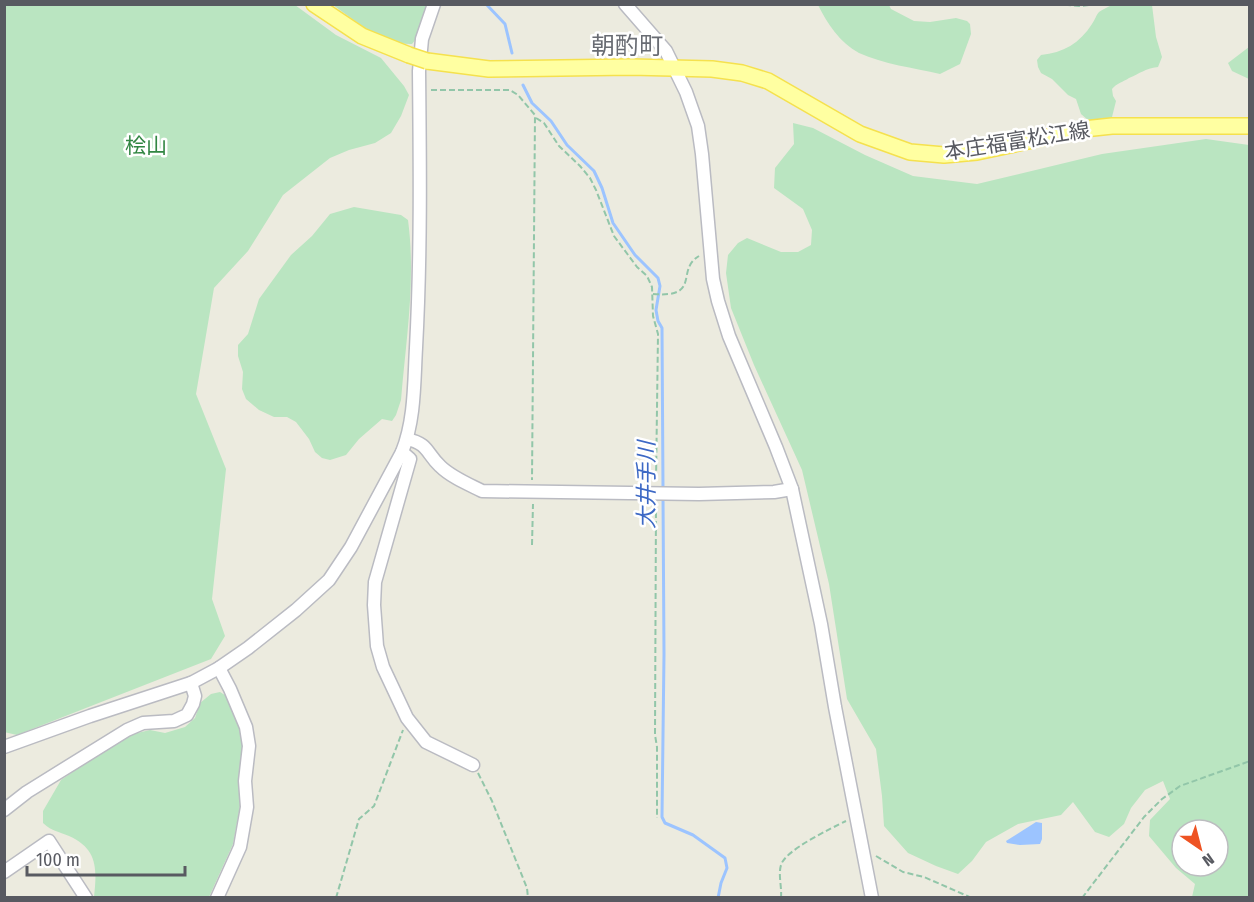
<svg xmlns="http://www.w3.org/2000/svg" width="1254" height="902" viewBox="0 0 1254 902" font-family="'Fira Sans Condensed','Noto Sans JP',sans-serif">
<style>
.green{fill:#bae5c1;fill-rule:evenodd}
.water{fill:#9cc4ff}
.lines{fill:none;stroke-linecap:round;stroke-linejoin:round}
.stream{stroke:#9cc4ff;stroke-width:3}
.minor-casing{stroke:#babbc2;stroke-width:15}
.major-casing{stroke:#f5e14e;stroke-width:18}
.path{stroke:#92c6a9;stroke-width:2;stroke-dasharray:6 3;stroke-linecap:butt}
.minor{stroke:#fff;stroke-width:12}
.major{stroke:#ffffa1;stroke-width:15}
.major-bridge-casing{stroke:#f5e14e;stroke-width:18;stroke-linecap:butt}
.major-bridge{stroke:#ffffa1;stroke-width:15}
.labels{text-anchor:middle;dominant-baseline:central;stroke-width:5;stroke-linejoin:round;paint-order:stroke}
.street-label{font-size:21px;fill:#585a61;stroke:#fff}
.park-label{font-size:21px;fill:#328643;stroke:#fff}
.water-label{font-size:22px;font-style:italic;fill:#3c68c5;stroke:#fff}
.quarter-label{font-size:24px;fill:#696c73;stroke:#fff}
</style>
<rect width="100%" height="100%" fill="#ecebdf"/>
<!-- green -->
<g class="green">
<polygon points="5,4 295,5 336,35 381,58 404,86 409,95 401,116 391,133 375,143 349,150 330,158 283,195 248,251 214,288 196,394 226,469 212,599 225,636 211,659 17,735 4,732"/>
<path d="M333 5H430L420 34 412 44C383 45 356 21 333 5Z"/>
<path d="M818 5H889L891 9 914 21 930 22 956 18 967 21 970 24 971 34 960 64 940 74C914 68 883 64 859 53 840 43 827 23 818 5Z"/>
<path d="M1112 5H1152L1156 37 1162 57 1158 67C1144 69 1141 73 1129 78 1123 82 1117 83 1112 89L1113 96 1116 101 1112 117 1102 120H1088L1081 114 1076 99 1068 95 1052 79 1041 73 1038 67 1037 60 1041 55C1063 53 1080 43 1092 24 1095 20 1096 15 1099 12 1103 9 1108 7 1112 5Z"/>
<polygon points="1249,47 1249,79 1232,71 1228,63"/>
<path d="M793 123 813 128 865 155 913 176 977 184 1102 154 1206 139 1249 145V897H1192L1195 884 1176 868 1149 836 1150 820 1170 799 1163 781 1145 790 1131 808 1124 824 1109 837 1095 832 1073 802 1061 815 1018 824 986 842 972 861 958 874 936 866 908 853 884 826 882 796 876 749 847 699 829 584 802 470 754 365 731 308 726 273 728 255 738 243 747 238 781 252H798L811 245 812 230 803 209 774 188 775 168 794 144ZM1182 830H1218V866H1182Z"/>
<path d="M354 207 401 215 408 220C416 280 406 340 401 400L396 415 392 421 382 419 359 439 346 455 330 460 322 458 315 452 309 439 296 422 287 417H274L259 410 246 399 242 389 243 372 238 356V345L248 334 259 299 291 255 312 236 330 214Z"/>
<path d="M220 692 228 697 241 732 243 750 239 777 240 806 233 844 209 897H94C97 869 98 849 69 836 58 831 53 832 43 823V811L61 780 106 749 133 734 150 730 165 733 185 727 195 718 200 703 211 694Z"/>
</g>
<!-- water -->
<polygon class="water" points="1036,822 1042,823 1042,839 1040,844 1020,845 1007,843 1006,841"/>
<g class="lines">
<!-- stream -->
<g class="stream">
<polyline points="486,4 505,24 512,53"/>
<polyline points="523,85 532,103 551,121 567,145 594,171 602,188 613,223 635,255 658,278 660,286 656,310 658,321 662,328 663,489"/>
<polyline points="663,496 664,654 662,817 665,823 693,835 725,858 727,868 721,883 718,898"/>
</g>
<defs>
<g id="minor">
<polyline points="625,4 666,51 686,92 698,126 702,154 713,279 718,301 729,336 776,447 792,489 821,624 835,707 872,898"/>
<path d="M407 439C429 444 426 453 440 466 451 477 468 484 482 491L699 494 774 492 792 489"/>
<polyline points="402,452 410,459 375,582 374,605 377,646 383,667 407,718 426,742 473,765"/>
<path d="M4 747 90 716 191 683 219 668 248 648 296 610 329 580 351 547 402 452C415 420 414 382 416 348 421 256 420 163 419 71L422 39 434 4"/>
<polyline points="4,810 27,792 127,730 143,723 174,721 187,715 193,704 195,696 191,683"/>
<polyline points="4,872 49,841 86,898"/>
<polyline points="217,898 240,847 247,807 245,781 249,746 246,727 230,689 219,668"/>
</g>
<g id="major">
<polyline points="314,4 362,36 409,55"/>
<polyline points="427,61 489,69 631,67 712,69 742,73 768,81 860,134 910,152 944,155 977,152 1084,129 1112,126 1250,126"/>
</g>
</defs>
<!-- minor casing -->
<use href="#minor" class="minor-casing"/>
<!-- major casing -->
<use href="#major" class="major-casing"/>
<!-- path -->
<g class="path">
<polyline points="1056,4 1081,6 1097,4"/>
<polyline points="431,90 510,90 518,95 535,115 532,480"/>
<polyline points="536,118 544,123 559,146 580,166 590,178 596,190 614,236 637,267 647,276 652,287 653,316 658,334 656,482"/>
<path d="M653 294C702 298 675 270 699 256"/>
<polyline points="656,503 655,735 657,747 657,818"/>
<polyline points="532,545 533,504"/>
<polyline points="478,773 492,801 527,888 528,898"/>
<polyline points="876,856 903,872 924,877 972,898"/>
<polyline points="336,898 359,819 374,806 403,730"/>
<path d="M781 898C782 887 778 875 781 865 785 850 832 828 846 821"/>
<polyline points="1082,898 1144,817 1162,799 1180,786 1250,761"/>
</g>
<!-- minor -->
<use href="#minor" class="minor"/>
<!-- major -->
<use href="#major" class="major"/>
<defs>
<polyline id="major-bridge" points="409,55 427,61"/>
</defs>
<!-- major-bridge casing -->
<use href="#major-bridge" class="major-bridge-casing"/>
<!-- major-bridge -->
<use href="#major-bridge" class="major-bridge"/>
</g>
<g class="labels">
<!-- street labels -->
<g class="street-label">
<text transform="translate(1017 141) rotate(-9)">本庄福富松江線</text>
</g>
<!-- park labels -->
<g class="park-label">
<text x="146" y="146">桧山</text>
</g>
<!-- water labels -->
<g class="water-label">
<text transform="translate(646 485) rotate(-90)">大井手川</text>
</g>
<!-- quarter labels -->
<g class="quarter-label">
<text x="627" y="46">朝酌町</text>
</g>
</g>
<!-- border -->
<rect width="1254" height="902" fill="none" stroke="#585a61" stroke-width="12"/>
<!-- north arrow -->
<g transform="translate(1200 848) rotate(145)"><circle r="28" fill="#ffffff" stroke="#bcbdc0" stroke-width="1.5"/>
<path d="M0-4.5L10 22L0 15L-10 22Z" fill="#ee5323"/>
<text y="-9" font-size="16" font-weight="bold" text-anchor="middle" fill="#585a61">N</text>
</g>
<!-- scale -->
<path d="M27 866v9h158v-9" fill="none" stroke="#585a61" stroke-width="3"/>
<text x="36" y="866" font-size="18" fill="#585a61" stroke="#ffffff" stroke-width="4.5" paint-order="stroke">100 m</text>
</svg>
